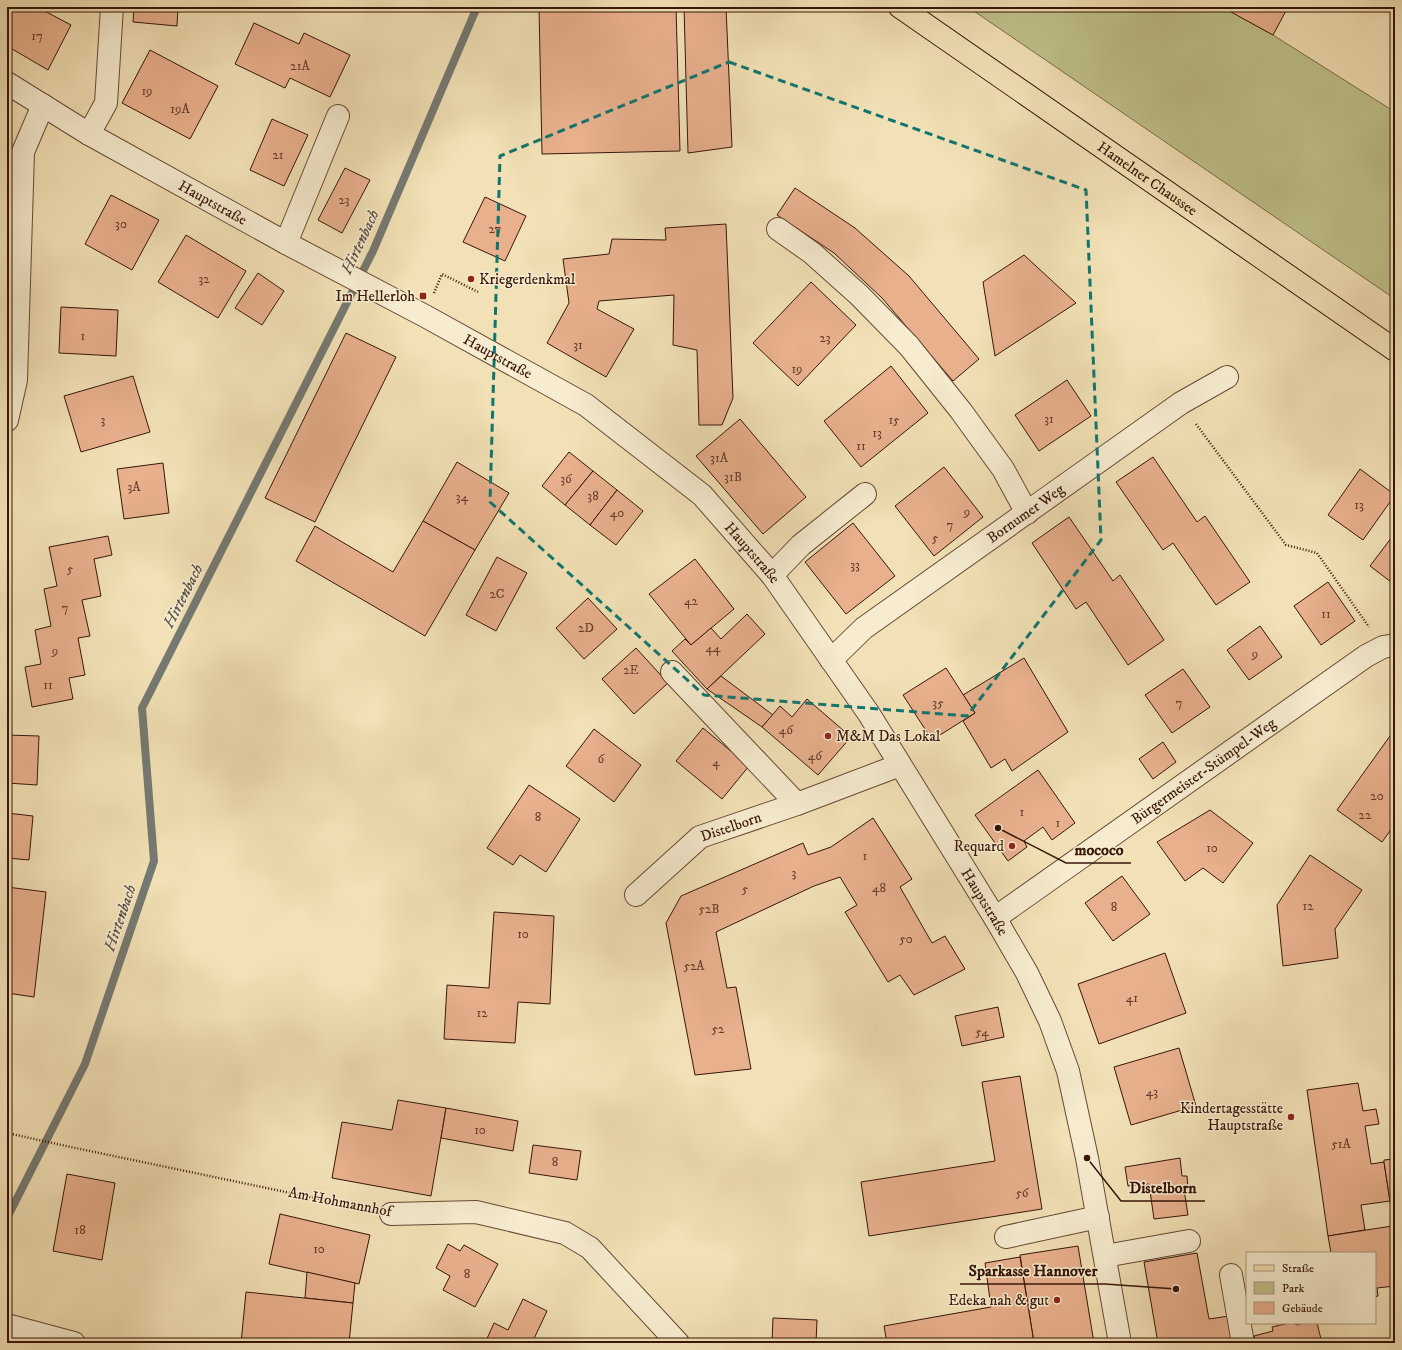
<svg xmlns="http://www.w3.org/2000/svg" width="1402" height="1350" viewBox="0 0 1402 1350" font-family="'IM FELL DW Pica',serif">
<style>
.green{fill:#bfc18b;stroke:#7b6c4a}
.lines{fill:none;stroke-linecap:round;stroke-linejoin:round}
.stream{stroke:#757972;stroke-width:8}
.building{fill:#e8b08d;stroke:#371608}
.minor-casing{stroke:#664934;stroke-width:24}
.major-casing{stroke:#371608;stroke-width:24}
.path{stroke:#371608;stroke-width:2.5;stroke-dasharray:1 2;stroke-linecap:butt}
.minor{stroke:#f7ecd0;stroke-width:22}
.major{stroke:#f2e1b6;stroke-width:22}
.marked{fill:none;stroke:#0f766e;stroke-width:3;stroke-dasharray:8 5;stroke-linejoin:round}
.poi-dot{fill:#8f2418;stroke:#f7ecd0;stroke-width:1.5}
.labels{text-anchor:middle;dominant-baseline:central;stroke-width:3;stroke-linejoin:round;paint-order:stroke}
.number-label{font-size:13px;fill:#633c29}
.street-label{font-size:15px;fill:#371608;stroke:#f7ecd0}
.poi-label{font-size:15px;fill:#371608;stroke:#f7ecd0;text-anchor:end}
.water-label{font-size:16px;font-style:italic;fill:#5b5046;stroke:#f7ecd0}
.leader{fill:none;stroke:#371608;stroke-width:1.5}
.callout-dot{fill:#371608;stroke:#f7ecd0;stroke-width:1.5}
.callout-label{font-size:16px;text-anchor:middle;font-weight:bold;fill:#371608;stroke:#f7ecd0;stroke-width:3;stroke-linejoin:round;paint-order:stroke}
</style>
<rect width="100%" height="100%" fill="#f2e1b6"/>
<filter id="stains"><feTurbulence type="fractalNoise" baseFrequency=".005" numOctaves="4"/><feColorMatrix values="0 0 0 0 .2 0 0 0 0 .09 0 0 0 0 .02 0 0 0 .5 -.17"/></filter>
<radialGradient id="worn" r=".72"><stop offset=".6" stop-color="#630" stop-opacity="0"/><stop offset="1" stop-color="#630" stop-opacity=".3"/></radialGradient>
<!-- green -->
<polygon class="green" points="968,7 1223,7 1273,35 1395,112 1395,299"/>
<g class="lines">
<!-- stream -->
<polyline class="stream" points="7,1218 85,1064 154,861 142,708 373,251 477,7"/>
</g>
<!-- building -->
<g class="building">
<polygon points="14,7 37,7 71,25 48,70 7,46 7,20"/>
<polygon points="134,7 178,7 177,26 133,22"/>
<polygon points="539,7 676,7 680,151 542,154"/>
<polygon points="684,7 726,7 732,147 688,153"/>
<polygon points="1233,7 1288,7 1273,35 1231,12"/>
<polygon points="254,23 299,44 304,33 350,55 330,97 290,78 285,88 235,64"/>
<polygon points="150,50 218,86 190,139 122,103"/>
<polygon points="272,119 308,135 284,186 250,170"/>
<polygon points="345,168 370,180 342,233 318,220"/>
<polygon points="795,188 855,228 909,276 979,359 953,381 882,298 834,253 777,215"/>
<polygon points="111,195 159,220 132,270 85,244"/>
<polygon points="485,197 526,216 505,261 463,242"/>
<polygon points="726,224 733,398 722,425 699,425 697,350 673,345 674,295 599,301 597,309 634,329 606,377 547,343 569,303 563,259 609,254 612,239 666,240 665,228"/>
<polygon points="186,235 246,271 218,318 158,282"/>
<polygon points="1024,255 1076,303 995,356 983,282"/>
<polygon points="258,273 284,291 262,325 235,308"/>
<polygon points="811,282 856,325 798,386 753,343"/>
<polygon points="61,307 118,310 116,356 59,353"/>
<polygon points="346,333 396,357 315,522 265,498"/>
<polygon points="891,366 928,413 861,467 824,421"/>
<polygon points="133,376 150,432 81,452 64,396"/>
<polygon points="1067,380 1091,416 1039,451 1015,415"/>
<polygon points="740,419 806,497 763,534 696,456"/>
<polygon points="569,452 593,471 565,505 542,486"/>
<polygon points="1153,457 1197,522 1205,516 1250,582 1216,605 1173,543 1163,550 1116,482"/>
<polygon points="457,462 509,493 475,550 423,521"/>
<polygon points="163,463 169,513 124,519 117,469"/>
<polygon points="944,467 983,517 934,556 895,506"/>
<polygon points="1360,469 1395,495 1363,540 1328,515"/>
<polygon points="593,471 617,490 590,525 565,505"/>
<polygon points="617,490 643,511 616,545 590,525"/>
<polygon points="1069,517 1113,581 1120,575 1164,640 1128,665 1086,602 1076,609 1032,543"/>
<polygon points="423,521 475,550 425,636 296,561 315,526 393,572"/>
<polygon points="853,523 895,576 846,614 805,562"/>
<polygon points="1395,533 1395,585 1370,566"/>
<polygon points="108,536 112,555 94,559 101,596 82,600 90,636 78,638 85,675 69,678 73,699 32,707 25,667 41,664 35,630 51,626 44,589 57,586 49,547"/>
<polygon points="497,557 527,573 496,631 466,615"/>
<polygon points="695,559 734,609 691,645 649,594"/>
<polygon points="1328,582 1355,621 1321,645 1294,606"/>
<polygon points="588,598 617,629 584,659 556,628"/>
<polygon points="747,614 765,634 707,689 672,651 685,639 691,645 711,628 721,639"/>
<polygon points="1260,626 1282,657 1249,680 1227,650"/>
<polygon points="636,648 668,683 634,714 602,679"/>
<polygon points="1024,658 1068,732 1012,771 1005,759 991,768 963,721 975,713 963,695"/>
<polygon points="946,668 975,713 932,740 903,695"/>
<polygon points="1183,669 1210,707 1172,733 1145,695"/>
<polygon points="721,676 773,715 762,727 707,689"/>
<polygon points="807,699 851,737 818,775 762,727 780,706 792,717"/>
<polygon points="703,728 749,766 722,799 676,761"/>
<polygon points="594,729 641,765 614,802 566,766"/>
<polygon points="1395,729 1395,824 1382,842 1337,810"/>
<polygon points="7,735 39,736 37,785 7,783"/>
<polygon points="1163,742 1176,762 1153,779 1139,759"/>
<polygon points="1038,770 1075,823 1052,840 1043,827 1024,841 1027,847 1008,861 975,815"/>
<polygon points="529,785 580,819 546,872 520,855 513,865 487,848"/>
<polygon points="1210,810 1253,843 1223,883 1203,868 1185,881 1157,842"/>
<polygon points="7,813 33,816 29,860 7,858"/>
<polygon points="873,818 912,879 900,887 932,943 945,936 965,969 914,995 900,975 888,982 845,912 857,905 840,877 814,886 716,932 727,988 736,987 751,1069 695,1075 666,923 681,896 803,843 808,855 831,847"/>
<polygon points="1310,855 1362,890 1335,929 1338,958 1283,966 1277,905"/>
<polygon points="1122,876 1150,914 1113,941 1085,903"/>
<polygon points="7,887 46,892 34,997 7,993"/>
<polygon points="494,912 554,916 550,1004 518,1002 515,1043 444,1039 447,985 489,988"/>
<polygon points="1165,953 1186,1013 1099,1044 1078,984"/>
<polygon points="998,1007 1004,1037 962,1046 955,1016"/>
<polygon points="1179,1048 1196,1106 1131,1125 1114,1067"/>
<polygon points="1020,1076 1042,1209 869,1236 861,1182 995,1161 982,1082"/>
<polygon points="1358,1083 1363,1111 1376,1109 1379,1124 1365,1126 1371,1164 1384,1162 1390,1201 1361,1205 1365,1230 1328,1236 1307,1090"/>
<polygon points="398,1100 446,1108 431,1196 332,1178 342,1122 392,1130"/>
<polygon points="446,1108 518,1121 513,1151 441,1138"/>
<polygon points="1391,1121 1395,1121 1395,1147"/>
<polygon points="533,1145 581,1151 577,1180 529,1173"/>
<polygon points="1180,1158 1182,1176 1187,1176 1188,1189 1184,1189 1188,1215 1154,1219 1149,1184 1128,1186 1125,1167"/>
<polygon points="1395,1159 1395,1208 1391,1208 1384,1162 1384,1160"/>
<polygon points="67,1174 115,1183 102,1260 53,1251"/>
<polygon points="280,1214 370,1235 359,1284 269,1264"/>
<polygon points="1392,1226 1395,1249 1395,1286 1377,1288 1378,1296 1375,1297 1375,1253 1331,1253 1328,1236"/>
<polygon points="448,1244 460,1251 464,1245 498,1264 475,1307 443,1290 450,1276 436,1268"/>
<polygon points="1078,1246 1094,1343 1034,1343 1020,1255"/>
<polygon points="1197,1253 1209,1319 1229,1316 1233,1343 1158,1343 1144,1262"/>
<polygon points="1020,1257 1034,1343 887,1343 884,1326 991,1307 985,1263"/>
<polygon points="307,1272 355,1283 353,1303 305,1298"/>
<polygon points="246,1292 353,1303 349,1343 241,1343"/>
<polygon points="523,1299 547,1311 532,1343 485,1343 494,1323 508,1330"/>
<polygon points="773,1318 817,1320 816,1343 772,1343"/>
<polygon points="1289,1323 1295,1323 1296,1325 1304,1323 1317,1323 1322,1343 1256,1343 1254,1336 1273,1331 1272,1327"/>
</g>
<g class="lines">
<defs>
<g id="minor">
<path id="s1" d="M7 83 89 134 286 243 425 316 586 405 702 495 772 575 869 714 995 918 1027 973 1050 1021 1068 1071 1087 1158 1120 1343"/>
<polyline points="89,134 106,103 112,7"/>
<polyline points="778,229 812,253 859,295 909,346 961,411 1003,469 1027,513"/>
<polyline points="286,243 338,116"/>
<polyline points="7,420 16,380 23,152 43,105"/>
<polyline points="772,575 801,545 865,494"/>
<path id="s2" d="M831 660 864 628 1181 403 1227 377"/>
<polyline points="672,672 797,804"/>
<path id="s3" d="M636 895 700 837 797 804 900 765"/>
<path id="s4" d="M995 918 1366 656 1383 647 1395 645"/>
<polyline points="391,1214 476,1212 565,1233 590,1248 678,1343"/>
<polyline points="1006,1237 1098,1217"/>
<polyline points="1105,1256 1189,1241"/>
<polyline points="1231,1275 1243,1343"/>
<polyline points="7,1325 74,1343"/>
</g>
<g id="major">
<path id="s5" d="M900 7 1395 350"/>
</g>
</defs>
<!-- minor casing -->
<use href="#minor" class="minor-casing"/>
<!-- major casing -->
<use href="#major" class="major-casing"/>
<!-- path -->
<g class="path">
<polyline points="434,293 442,274 478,292"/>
<polyline points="1196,424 1286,545 1317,553 1369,627"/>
<polyline points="7,1133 66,1146 367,1209"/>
</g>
<!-- minor -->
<use href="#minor" class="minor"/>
<!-- major -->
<use href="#major" class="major"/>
</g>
<!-- marked area -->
<path class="marked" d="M729 62 1086 190 1101 540 967 716 704 695 490 502 500 156Z"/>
<!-- markers -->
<g class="poi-dot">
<circle cx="471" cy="279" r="4"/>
<rect x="419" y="292" width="8" height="8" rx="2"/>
<circle cx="828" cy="736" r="4"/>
<circle cx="1012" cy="846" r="4"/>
<circle cx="1291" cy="1117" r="4"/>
<circle cx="1057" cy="1300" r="4"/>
</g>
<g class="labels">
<!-- number labels -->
<g class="number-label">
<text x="37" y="36">17</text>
<text x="300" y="66">21A</text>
<text x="147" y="91">19</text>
<text x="180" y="109">19A</text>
<text x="278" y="155">21</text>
<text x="344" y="200">23</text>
<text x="121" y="224">30</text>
<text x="495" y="229">27</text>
<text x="204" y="279">32</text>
<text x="83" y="336">1</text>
<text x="825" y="338">23</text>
<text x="578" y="345">31</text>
<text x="797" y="369">19</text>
<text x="1049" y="419">31</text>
<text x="103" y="420">3</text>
<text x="894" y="420">15</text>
<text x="877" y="433">13</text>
<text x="861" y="446">11</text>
<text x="719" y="458">31A</text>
<text x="733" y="477">31B</text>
<text x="566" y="479">36</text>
<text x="134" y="487">3A</text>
<text x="593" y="496">38</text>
<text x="462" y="497">34</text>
<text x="1359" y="505">13</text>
<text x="967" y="512">9</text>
<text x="617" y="513">40</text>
<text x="950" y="525">7</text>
<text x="935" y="538">5</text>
<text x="855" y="565">33</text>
<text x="70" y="569">5</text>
<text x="497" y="594">2C</text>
<text x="691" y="601">42</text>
<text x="65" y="608">7</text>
<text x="1326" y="614">11</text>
<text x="586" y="628">2D</text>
<text x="713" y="648">44</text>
<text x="55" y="651">9</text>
<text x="1255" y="654">9</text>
<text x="631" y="670">2E</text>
<text x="48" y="685">11</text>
<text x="938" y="703">35</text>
<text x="1179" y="703">7</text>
<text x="786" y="730">46</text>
<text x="815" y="756">46</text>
<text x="601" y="759">6</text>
<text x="716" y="762">4</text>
<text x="1377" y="796">20</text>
<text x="1022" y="812">1</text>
<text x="1365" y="815">22</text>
<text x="538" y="817">8</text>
<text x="1058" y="823">1</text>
<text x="1212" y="848">10</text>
<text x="865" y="856">1</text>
<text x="794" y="873">3</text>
<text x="879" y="888">48</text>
<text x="745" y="889">5</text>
<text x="1308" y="906">12</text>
<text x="1114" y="907">8</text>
<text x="709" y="909">52B</text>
<text x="523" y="934">10</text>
<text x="906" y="939">50</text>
<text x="694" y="966">52A</text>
<text x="1132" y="998">41</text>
<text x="482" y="1013">12</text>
<text x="718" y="1029">52</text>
<text x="982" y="1032">54</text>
<text x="1152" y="1092">43</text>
<text x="480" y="1130">10</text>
<text x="1341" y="1144">51A</text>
<text x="555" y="1162">8</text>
<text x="1022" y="1193">56</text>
<text x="80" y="1230">18</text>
<text x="319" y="1249">10</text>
<text x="467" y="1274">8</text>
</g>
<!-- street labels -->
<g class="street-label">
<text stroke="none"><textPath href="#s5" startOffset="301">Hamelner Chaussee</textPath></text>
<text stroke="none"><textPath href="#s1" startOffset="238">Hauptstraße</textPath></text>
<text stroke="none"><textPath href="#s1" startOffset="562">Hauptstraße</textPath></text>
<text stroke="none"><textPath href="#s2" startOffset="244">Bornumer Weg</textPath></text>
<text stroke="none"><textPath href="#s1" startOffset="886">Hauptstraße</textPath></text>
<text stroke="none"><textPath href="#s4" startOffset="255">Bürgermeister-Stümpel-Weg</textPath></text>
<text stroke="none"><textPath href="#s3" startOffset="119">Distelborn</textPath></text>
<text stroke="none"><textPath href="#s1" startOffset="1306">Hauptstraße</textPath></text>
<text transform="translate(340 1202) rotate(11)">Am Hohmannhof</text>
</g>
<!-- poi labels -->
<g class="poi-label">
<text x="479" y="279" text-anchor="start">Kriegerdenkmal</text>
<text x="415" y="296">Im Hellerloh</text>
<text x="836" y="736" text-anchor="start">M&amp;M Das Lokal</text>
<text x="1004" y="846">Requard</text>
<text x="1283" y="1108">Kindertagesstätte<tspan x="1283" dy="17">Hauptstraße</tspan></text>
<text x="1049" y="1300">Edeka nah &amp; gut</text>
</g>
<!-- water labels -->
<g class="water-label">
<text transform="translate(360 242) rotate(-65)">Hirtenbach</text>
<text transform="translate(183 596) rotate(-63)">Hirtenbach</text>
<text transform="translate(120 918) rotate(-71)">Hirtenbach</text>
</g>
</g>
<!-- callouts -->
<path class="leader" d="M998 828L1066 863H1131M1087 1158L1121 1201H1205M1176 1289L1105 1284H960"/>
<g class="callout-dot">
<circle cx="998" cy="828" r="4"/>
<circle cx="1087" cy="1158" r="4"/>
<circle cx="1176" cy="1289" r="4"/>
</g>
<g class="callout-label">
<text x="1099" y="855">mococo</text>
<text x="1163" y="1193">Distelborn</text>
<text x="1033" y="1276">Sparkasse Hannover</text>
</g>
<!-- margin -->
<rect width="1402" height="1350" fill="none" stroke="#f2e1b6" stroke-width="24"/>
<rect x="8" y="8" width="1386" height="1334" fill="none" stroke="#371608" stroke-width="2"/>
<rect x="12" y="12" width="1378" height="1326" fill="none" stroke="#371608"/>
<!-- legend -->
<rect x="1246" y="1252" width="130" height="72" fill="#f7ecd0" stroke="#aa9680"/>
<rect x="1254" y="1265" width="20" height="6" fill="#f2e1b6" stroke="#aa9680"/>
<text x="1282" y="1272" font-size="12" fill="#371608">Straße</text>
<rect x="1254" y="1282" width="20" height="12" fill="#bfc18b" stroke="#aa9680"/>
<text x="1282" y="1292" font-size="12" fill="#371608">Park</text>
<rect x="1254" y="1302" width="20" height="12" fill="#e8b08d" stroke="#aa9680"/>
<text x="1282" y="1312" font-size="12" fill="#371608">Gebäude</text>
<rect width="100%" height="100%" filter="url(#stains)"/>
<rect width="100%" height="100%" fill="url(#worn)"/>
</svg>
